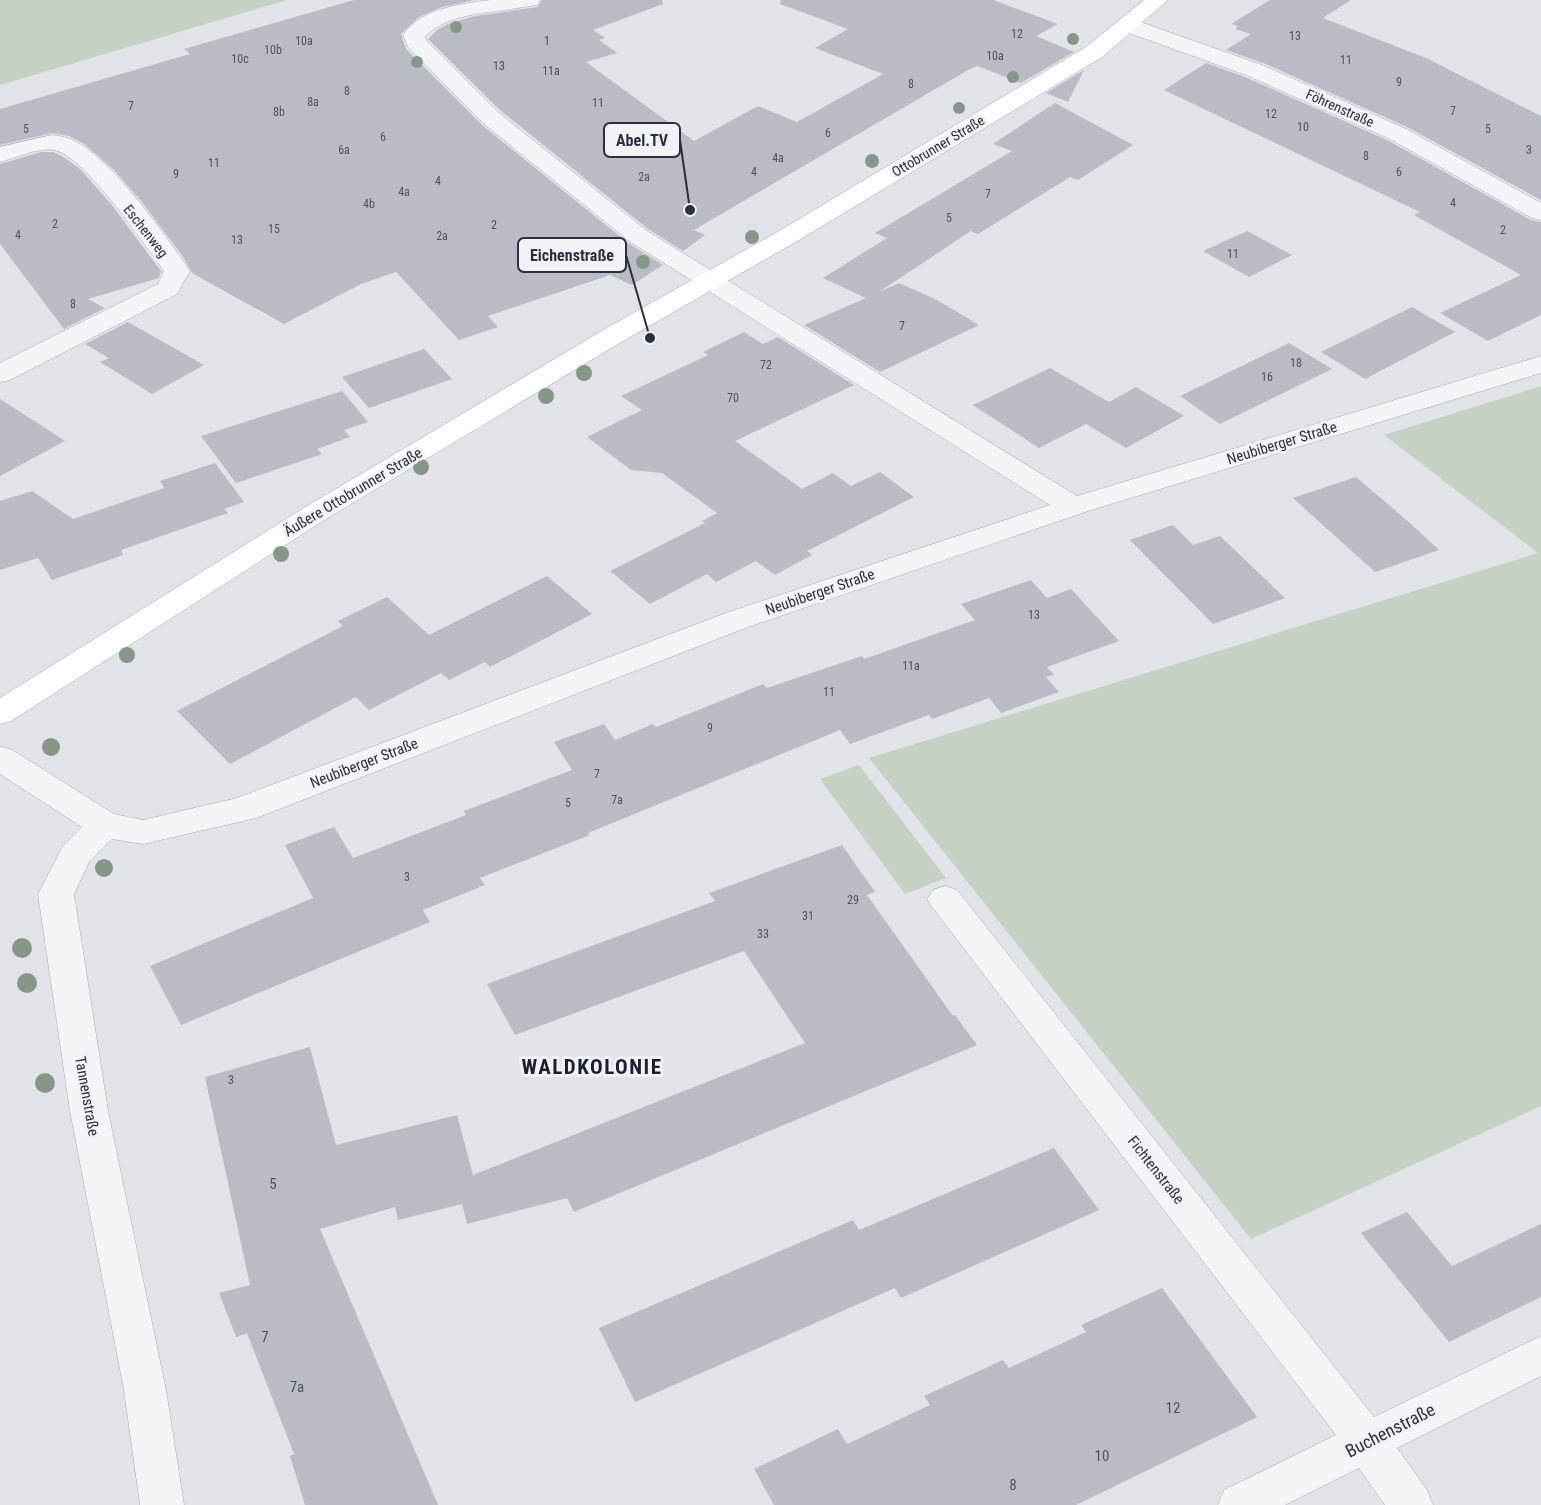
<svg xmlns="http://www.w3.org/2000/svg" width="1541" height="1505" viewBox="0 0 1541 1505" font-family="'Roboto Condensed',sans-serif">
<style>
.green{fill:#c5d1c3}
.building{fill:#b9bcc4}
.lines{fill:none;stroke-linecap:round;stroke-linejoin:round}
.minor-casing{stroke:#a7aab2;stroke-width:1}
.major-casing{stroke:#a2a6b2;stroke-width:1}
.minor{fill:#f3f4f7;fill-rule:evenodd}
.major{fill:#fff;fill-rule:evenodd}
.tree{fill:#869788}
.labels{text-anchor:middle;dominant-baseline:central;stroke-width:6;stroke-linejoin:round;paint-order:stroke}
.number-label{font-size:12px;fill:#4e5360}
.far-street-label{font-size:14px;fill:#2b303e;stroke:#f0f2f6}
.street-label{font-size:15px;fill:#2b303e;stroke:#f0f2f6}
.near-number-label{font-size:15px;fill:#4e5360}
.near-street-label{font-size:18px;fill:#2b303e;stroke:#f0f2f6}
.district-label{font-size:21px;font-weight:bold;letter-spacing:1.5px;fill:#1d212f;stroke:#f0f2f6}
.leader{fill:none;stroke:#2b303e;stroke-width:2}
.callout-dot{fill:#2b303e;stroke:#f0f2f6;stroke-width:2}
.callout{fill:#f0f2f6;stroke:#2b303e;stroke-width:2}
.callout-label{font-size:16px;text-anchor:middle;font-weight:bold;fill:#2b303e}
</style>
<rect width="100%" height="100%" fill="#e1e3e8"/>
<!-- green -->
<g class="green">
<polygon points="0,0 287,0 0,85"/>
<polygon points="1541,386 1541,1106 1251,1239 869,758 1538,553 1384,435"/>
<polygon points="859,765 946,878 905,894 820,779"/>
</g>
<!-- building -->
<g class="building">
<polygon points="354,0 474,0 442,7 419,17 401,34 406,49 482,125 628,243 663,265 632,285 610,275 488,316 498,327 459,340 396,272 361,284 284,324 192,273 181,254 142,202 113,169 83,143 69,136 52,133 0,145 0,109 190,54 184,49"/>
<polygon points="542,0 662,0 663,4 593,30 605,38 599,40 617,53 586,62 694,141 758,106 797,122 883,74 815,48 848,29 780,4 781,0 993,0 1058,24 1036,36 1074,52 1021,83 977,66 968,70 694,230 705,235 683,251 648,229 501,111 428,39 437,30 448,24 475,16 537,7"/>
<polygon points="1270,0 1351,0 1323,18 1426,58 1541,116 1541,200 1407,127 1263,63 1226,50 1251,34 1235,29 1238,26 1231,24"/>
<polygon points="1206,63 1245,77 1389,141 1531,220 1541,222 1541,315 1488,341 1440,313 1521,275 1414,215 1420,212 1164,90"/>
<polygon points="1084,70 1068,102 1046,93"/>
<polygon points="1055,103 1133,145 1078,180 1070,177 978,234 971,231 879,292 899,283 937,300 979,325 880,372 804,325 866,298 823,278 887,238 875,233 1012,151 993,144"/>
<polygon points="41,152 53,152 65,158 80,169 111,204 161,271 159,278 88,299 105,308 64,329 0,244 0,164"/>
<polygon points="1247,231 1292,255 1249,277 1203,251"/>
<polygon points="1412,307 1455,332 1365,379 1321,352"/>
<polygon points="128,322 204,365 152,394 100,362 109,358 85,344"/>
<polygon points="744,332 763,344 778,337 854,385 735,441 802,489 833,473 851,486 880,472 914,497 807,551 812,555 775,575 756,561 716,582 707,574 650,604 610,571 705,523 702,521 717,513 662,473 631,470 587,437 642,410 621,396 708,355 703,352"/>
<polygon points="1289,343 1332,369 1220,424 1180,396"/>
<polygon points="424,349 452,379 369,408 342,377"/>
<polygon points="1050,368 1109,402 1136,387 1184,416 1126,448 1086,424 1039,448 973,405"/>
<polygon points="342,391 368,422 344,430 350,437 317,449 322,454 236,483 201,436"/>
<polygon points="0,399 39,424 65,441 0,476"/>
<polygon points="215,463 244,502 224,509 228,513 121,550 123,555 52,580 38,558 0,570 0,501 32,491 73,519 164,488 160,481"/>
<polygon points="1356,477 1411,524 1439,550 1375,572 1293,498"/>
<polygon points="1173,525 1193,545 1220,536 1285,598 1213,624 1130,540"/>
<polygon points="547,576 592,614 490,667 485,662 449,680 441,673 369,710 356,697 230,764 177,711 343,626 338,621 387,597 429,635"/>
<polygon points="1031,580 1047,598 1071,589 1119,641 1047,667 1054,675 1046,677 1059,692 1001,713 989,698 932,719 929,715 850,744 840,730 588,833 590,835 480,878 485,885 423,910 430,922 181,1025 150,966 313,898 285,845 334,827 353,858 466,815 464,811 572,770 554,742 604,724 615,740 653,724 656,727 763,684 767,688 862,656 864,659 975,620 961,604"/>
<polygon points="842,845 875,892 867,895 953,1016 955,1015 977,1045 574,1212 567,1198 467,1224 462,1204 398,1220 395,1207 320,1229 438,1505 305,1505 290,1456 294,1454 247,1333 236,1337 219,1293 250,1285 205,1077 310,1047 336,1145 457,1115 473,1175 805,1043 744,951 515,1035 487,984 715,901 709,893"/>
<polygon points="1054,1148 1099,1210 901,1298 895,1288 635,1402 599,1328 853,1220 859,1230"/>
<polygon points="1407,1212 1452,1266 1541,1224 1541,1297 1449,1342 1361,1233"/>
<polygon points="1162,1288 1257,1417 1076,1505 774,1505 754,1469 838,1429 847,1444 930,1405 924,1396 1003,1360 1009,1368 1086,1332 1081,1325"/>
</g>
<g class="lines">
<defs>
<g id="minor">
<path d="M491 0H540L537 5 529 6C496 13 451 11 425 36L426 40 499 113 647 231 1077 496 1541 356V373L1091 510 748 627 256 818 143 844 112 839 89 862 74 894 108 1111 166 1390 184 1505H140L124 1390 70 1111 38 894 63 846 82 827 0 774V746L12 750 114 814 143 820 237 798 726 613 1050 505 629 241 483 123 408 47 403 35C421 8 461 4 491 0Z"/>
<polygon points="1129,18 1262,65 1406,129 1541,203 1541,220 1532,218 1390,139 1246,75 1121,30 1118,25 1121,20"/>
<path d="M52 135C63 136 73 139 82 145 121 172 163 232 190 271L177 294 10 380 0 382V363L158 284 164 271C145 245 84 155 54 150 37 147 16 158 0 162V147Z"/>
<polygon points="945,886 957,890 1374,1417 1541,1336 1541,1376 1397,1448 1427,1490 1433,1505 1385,1505 1359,1468 1285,1505 1218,1505 1224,1490 1336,1435 933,908 927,899 933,890"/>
</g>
<polygon id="major" points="1144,0 1168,0 1102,57 799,240 623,341 324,520 11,721 0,724 0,698 304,508 605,329 781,230 1086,47"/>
</defs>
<!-- minor casing -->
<use href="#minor" class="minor-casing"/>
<!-- major casing -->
<use href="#major" class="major-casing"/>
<!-- minor -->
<use href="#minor" class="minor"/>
<!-- major -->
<use href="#major" class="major"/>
</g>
<!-- trees -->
<g class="tree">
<circle cx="456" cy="27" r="6"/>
<circle cx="1073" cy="39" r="6"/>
<circle cx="417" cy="62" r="6"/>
<circle cx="1013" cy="77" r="6"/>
<circle cx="959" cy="108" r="6"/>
<circle cx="872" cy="161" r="7"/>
<circle cx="752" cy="237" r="7"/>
<circle cx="643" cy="262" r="7"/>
<circle cx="584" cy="373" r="8"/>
<circle cx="546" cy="396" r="8"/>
<circle cx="421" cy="467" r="8"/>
<circle cx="281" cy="554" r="8"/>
<circle cx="127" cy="655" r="8"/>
<circle cx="51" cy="747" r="9"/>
<circle cx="104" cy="868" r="9"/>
<circle cx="22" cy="948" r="10"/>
<circle cx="27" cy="983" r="10"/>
<circle cx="45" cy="1083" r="10"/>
</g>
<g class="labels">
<!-- number labels -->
<g class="number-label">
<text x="1017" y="34">12</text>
<text x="1295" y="36">13</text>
<text x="304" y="41">10a</text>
<text x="547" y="41">1</text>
<text x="273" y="50">10b</text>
<text x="995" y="56">10a</text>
<text x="240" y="59">10c</text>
<text x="1346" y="60">11</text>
<text x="499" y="66">13</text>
<text x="551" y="71">11a</text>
<text x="1399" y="82">9</text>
<text x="911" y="84">8</text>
<text x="347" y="91">8</text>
<text x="313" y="102">8a</text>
<text x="598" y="103">11</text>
<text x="131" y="106">7</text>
<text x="1453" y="111">7</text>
<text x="279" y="112">8b</text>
<text x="1271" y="114">12</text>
<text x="1303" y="127">10</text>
<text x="26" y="129">5</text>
<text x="1488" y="129">5</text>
<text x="828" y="133">6</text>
<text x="383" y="137">6</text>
<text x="344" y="150">6a</text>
<text x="1529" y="150">3</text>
<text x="1366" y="156">8</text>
<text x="778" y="158">4a</text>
<text x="214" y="163">11</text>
<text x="754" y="172">4</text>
<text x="1399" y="172">6</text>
<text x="176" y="174">9</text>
<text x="644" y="177">2a</text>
<text x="438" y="181">4</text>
<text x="404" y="192">4a</text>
<text x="988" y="194">7</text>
<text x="1453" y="203">4</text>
<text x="369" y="204">4b</text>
<text x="949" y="218">5</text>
<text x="55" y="224">2</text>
<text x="494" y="225">2</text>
<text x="274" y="229">15</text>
<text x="1503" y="230">2</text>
<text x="18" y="235">4</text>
<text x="442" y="236">2a</text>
<text x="237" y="240">13</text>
<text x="1233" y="254">11</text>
<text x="73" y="304">8</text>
<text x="902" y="326">7</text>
<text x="1296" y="363">18</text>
<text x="766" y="365">72</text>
<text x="1267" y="377">16</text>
<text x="733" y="398">70</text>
<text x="1034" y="615">13</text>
<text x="911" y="666">11a</text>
<text x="829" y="692">11</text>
<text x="710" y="728">9</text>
<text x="597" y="774">7</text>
<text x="617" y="800">7a</text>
<text x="568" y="803">5</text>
<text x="407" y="877">3</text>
<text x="853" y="900">29</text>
<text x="808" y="916">31</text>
<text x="763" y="934">33</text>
<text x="231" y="1080">3</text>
</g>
<!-- far-street labels -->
<g class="far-street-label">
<text transform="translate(1340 108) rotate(24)">Föhrenstraße</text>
<text transform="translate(938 146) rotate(-31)">Ottobrunner Straße</text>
<text transform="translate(146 231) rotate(52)">Eschenweg</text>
</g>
<!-- street labels -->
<g class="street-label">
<text transform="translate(1282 443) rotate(-17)">Neubiberger Straße</text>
<text transform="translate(353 492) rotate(-31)">Äußere Ottobrunner Straße</text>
<text transform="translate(820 592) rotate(-19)">Neubiberger Straße</text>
<text transform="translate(364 763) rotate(-21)">Neubiberger Straße</text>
<text transform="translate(87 1096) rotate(80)">Tannenstraße</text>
<text transform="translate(1156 1170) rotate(52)">Fichtenstraße</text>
</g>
<!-- near-number labels -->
<g class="near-number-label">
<text x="273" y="1184">5</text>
<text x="265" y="1337">7</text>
<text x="297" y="1387">7a</text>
<text x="1173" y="1408">12</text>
<text x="1102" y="1456">10</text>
<text x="1013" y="1485">8</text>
</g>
<!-- near-street labels -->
<g class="near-street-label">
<text transform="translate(1390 1430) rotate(-27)">Buchenstraße</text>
</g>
<!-- district labels -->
<g class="district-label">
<text x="592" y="1067">WALDKOLONIE</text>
</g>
</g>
<!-- callouts -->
<path class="leader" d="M690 210L680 140M650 338L626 255"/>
<g class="callout-dot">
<circle cx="690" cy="210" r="6"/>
<circle cx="650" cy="338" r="6"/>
</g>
<g class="callout">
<rect x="604" y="123" width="76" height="34" rx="6"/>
<rect x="518" y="238" width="108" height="34" rx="6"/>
</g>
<g class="callout-label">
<text x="642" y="146">Abel.TV</text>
<text x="572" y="261">Eichenstraße</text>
</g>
</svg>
